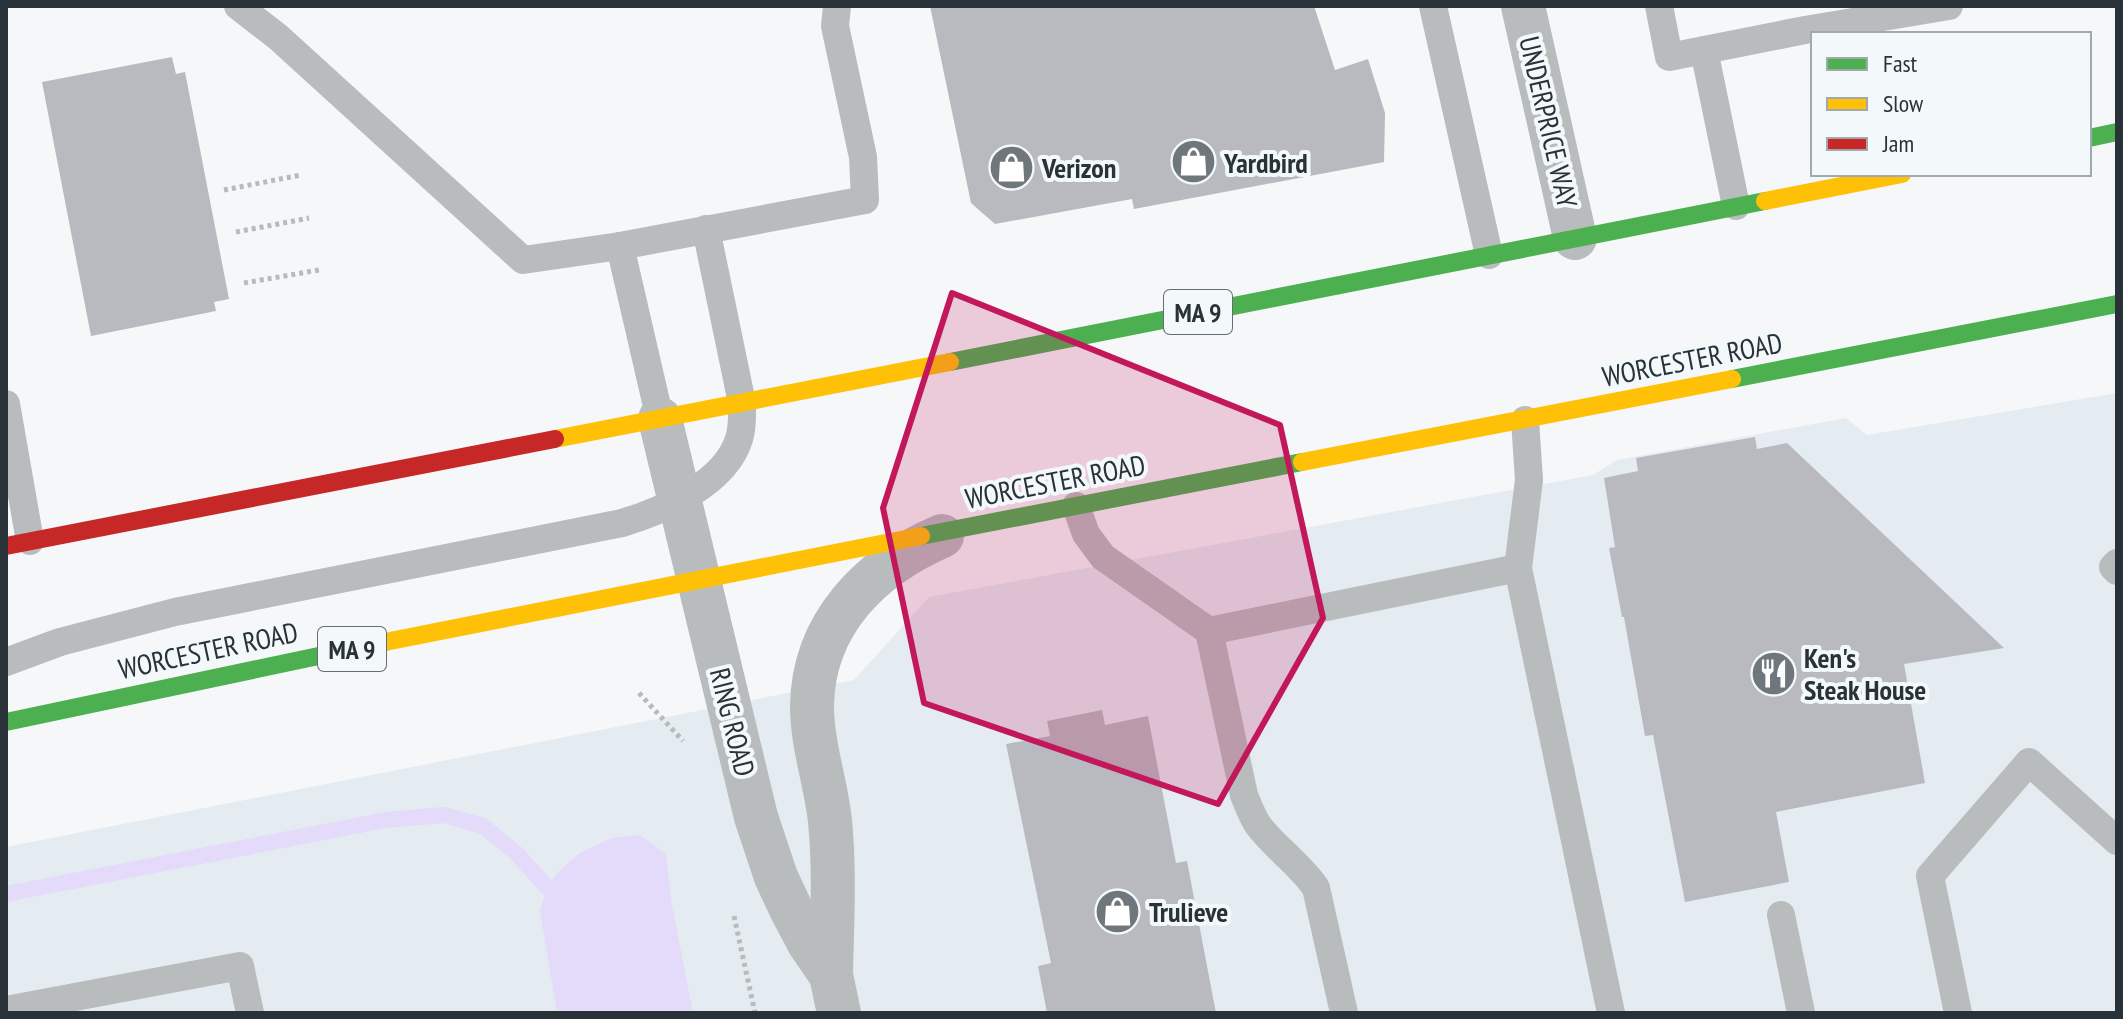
<svg xmlns="http://www.w3.org/2000/svg" width="2123" height="1019" viewBox="0 0 2123 1019" font-family="'PT Sans Narrow',sans-serif">
<style>
.built{fill:#e4ecf2}
.water{fill:#e4daf9}
.lines{fill:none;stroke-linecap:round;stroke-linejoin:round}
.stream{stroke:#e4daf9;stroke-width:16}
.building{fill:#b8bac0}
.path{stroke:#b7bbbc;stroke-width:5;stroke-dasharray:4 4;stroke-linecap:butt}
.lane{stroke:#b9bcbd;stroke-width:28}
.street{stroke:#b9bcbd;stroke-width:44}
.fast{stroke:#4caf50;stroke-width:18}
.slow{stroke:#ffc107;stroke-width:18}
.jam{stroke:#c62828;stroke-width:18}
.marked{fill:#c2185b;fill-opacity:0.2;stroke:#c2185b;stroke-width:6;stroke-linejoin:round}
.labels{text-anchor:middle;dominant-baseline:central;stroke-width:8;stroke-linejoin:round;paint-order:stroke}
.shield{fill:#f3f8fb;stroke:#666d72;stroke-width:2}
.shield-label{font-size:26px;font-weight:bold;fill:#293238}
.street-label{font-size:28px;fill:#293238;stroke:#f3f8fb}
.poi-label{font-size:28px;font-weight:bold;fill:#293238;stroke:#f3f8fb;text-anchor:start}
</style>
<rect width="100%" height="100%" fill="#f5f7f9"/>
<!-- built -->
<polygon class="built" points="2117,393 2117,1013 6,1013 6,847 854,680 929,597 1593,475 1617,460 1846,418 1867,435"/>
<!-- water -->
<polygon class="water" points="640,835 666,854 672,905 693,1013 557,1013 540,911 547,887 558,872 580,853 611,838"/>
<g class="lines">
<!-- stream -->
<polyline class="stream" points="6,894 386,820 444,815 483,826 516,853 547,887"/>
</g>
<!-- building -->
<g class="building">
<polygon points="930,6 1314,6 1335,70 1368,59 1385,113 1384,162 1134,209 1132,199 995,224 971,203"/>
<polygon points="172,57 176,74 185,72 229,299 214,302 216,311 91,336 42,82"/>
<polygon points="1755,437 1757,449 1787,443 2004,648 1904,664 1925,783 1776,812 1789,882 1685,902 1653,735 1645,736 1624,617 1622,617 1609,548 1615,547 1604,478 1638,471 1636,458"/>
<polygon points="1102,710 1105,725 1148,716 1176,863 1187,861 1216,1013 1047,1013 1038,966 1051,963 1006,744 1050,736 1047,721"/>
</g>
<g class="lines">
<!-- path -->
<g class="path">
<polyline points="224,190 301,175"/>
<polyline points="236,232 309,218"/>
<polyline points="244,283 319,270"/>
<polyline points="639,693 683,741"/>
<polyline points="734,916 755,1013"/>
</g>
<!-- lane -->
<g class="lane">
<polyline points="238,6 278,37 523,260 620,246 865,200 863,157 835,26 837,6"/>
<polyline points="1433,6 1489,255"/>
<polyline points="1659,6 1669,57 1805,30 1949,6"/>
<polyline points="1704,50 1736,206"/>
<polyline points="620,246 660,419"/>
<polyline points="6,404 30,541"/>
<polyline points="1525,420 1529,480 1518,568 1611,1013"/>
<path d="M1076 506 1086 534 1103 557 1209 631 1244 795C1248 805 1252 816 1258 825 1275 848 1300 864 1316 888L1344 1013"/>
<polyline points="2117,563 2113,567 2117,571"/>
<polyline points="1209,631 1518,568"/>
<path d="M6 662 60 642 175 612 622 523C662 511 725 484 739 439 743 427 742 415 742 403L706 229"/>
<polyline points="1781,915 1801,1013"/>
<polyline points="6,1010 240,966 250,1013"/>
<polyline points="1958,1013 1930,876 2029,762 2117,841"/>
</g>
<!-- street -->
<g class="street">
<polyline points="1523,6 1575,238"/>
<polyline points="660,419 756,817 776,877 791,909 809,943 831,975 839,1013"/>
<path d="M831 975C832 924 835 872 830 821 826 783 812 745 812 706 813 624 870 567 942 536"/>
</g>
<!-- fast -->
<g class="fast">
<polyline points="2089,138 2117,132"/>
<polyline points="950,362 1765,201"/>
<polyline points="1732,379 2117,304"/>
<polyline points="921,536 1302,462"/>
<polyline points="6,722 385,642"/>
</g>
<!-- slow -->
<g class="slow">
<polyline points="1765,201 1902,174"/>
<polyline points="555,439 950,362"/>
<polyline points="1302,462 1732,379"/>
<polyline points="385,642 921,536"/>
</g>
<!-- jam -->
<polyline class="jam" points="6,546 555,439"/>
</g>
<!-- marked area -->
<path class="marked" d="M952 293 1280 425 1323 618 1218 804 924 703 883 508Z"/>
<!-- icons -->
<defs>
<symbol id="shop-disc" viewBox="-11 -11 22 22"><circle r="9.5" fill="#70777c" stroke="#f3f8fb"/><path d="M-5-2.5h2.3a2.7 3.5 0 0 1 5.4 0H5L5.5 6h-11ZM-1.5-2.5h3a1.5 2.3 0 0 0-3 0Z" fill="#fff"/></symbol>
<symbol id="restaurant-disc" viewBox="-11 -11 22 22"><circle r="9.5" fill="#70777c" stroke="#f3f8fb"/><path d="M-5-6h1v4h1v-4h1v4h1v-4h1v5L-1.5 .5V6h-2V.5L-5-1ZM5-6V6H3V1.5H1.5Q1.5-4 5-6Z" fill="#fff"/></symbol>
</defs>
<g fill-rule="evenodd">
<use href="#shop-disc" x="1168" y="136" width="51" height="51"/>
<use href="#shop-disc" x="986" y="142" width="51" height="51"/>
<use href="#restaurant-disc" x="1748" y="648" width="51" height="51"/>
<use href="#shop-disc" x="1092" y="886" width="51" height="51"/>
</g>
<g class="labels">
<!-- shield labels -->
<g class="shield">
<rect x="1164" y="290" width="68" height="44" rx="6"/>
<rect x="318" y="627" width="68" height="44" rx="6"/>
</g>
<g class="shield-label">
<text x="1198" y="312">MA 9</text>
<text x="352" y="649">MA 9</text>
</g>
<!-- street labels -->
<g class="street-label">
<text transform="translate(1549 122) rotate(77)">UNDERPRICE WAY</text>
<text transform="translate(1692 359) rotate(-11)">WORCESTER ROAD</text>
<text transform="translate(1055 481) rotate(-11)">WORCESTER ROAD</text>
<text transform="translate(208 650) rotate(-12)">WORCESTER ROAD</text>
<text transform="translate(733 722) rotate(76)">RING ROAD</text>
</g>
<!-- poi labels -->
<g class="poi-label">
<text x="1224" y="162">Yardbird</text>
<text x="1042" y="167">Verizon</text>
<text x="1804" y="657">Ken's<tspan x="1804" dy="32">Steak House</tspan></text>
<text x="1149" y="911">Trulieve</text>
</g>
</g>
<!-- border -->
<rect width="2123" height="1019" fill="none" stroke="#293238" stroke-width="16"/>
<!-- legend -->
<rect x="1811" y="32" width="280" height="144" fill="#f3f8fb" stroke="#a2a9ad" stroke-width="2"/>
<rect x="1827" y="58" width="40" height="12" fill="#4caf50" stroke="#a2a9ad" stroke-width="2"/>
<text x="1883" y="72" font-size="24" fill="#293238">Fast</text>
<rect x="1827" y="98" width="40" height="12" fill="#ffc107" stroke="#a2a9ad" stroke-width="2"/>
<text x="1883" y="112" font-size="24" fill="#293238">Slow</text>
<rect x="1827" y="138" width="40" height="12" fill="#c62828" stroke="#a2a9ad" stroke-width="2"/>
<text x="1883" y="152" font-size="24" fill="#293238">Jam</text>
</svg>
